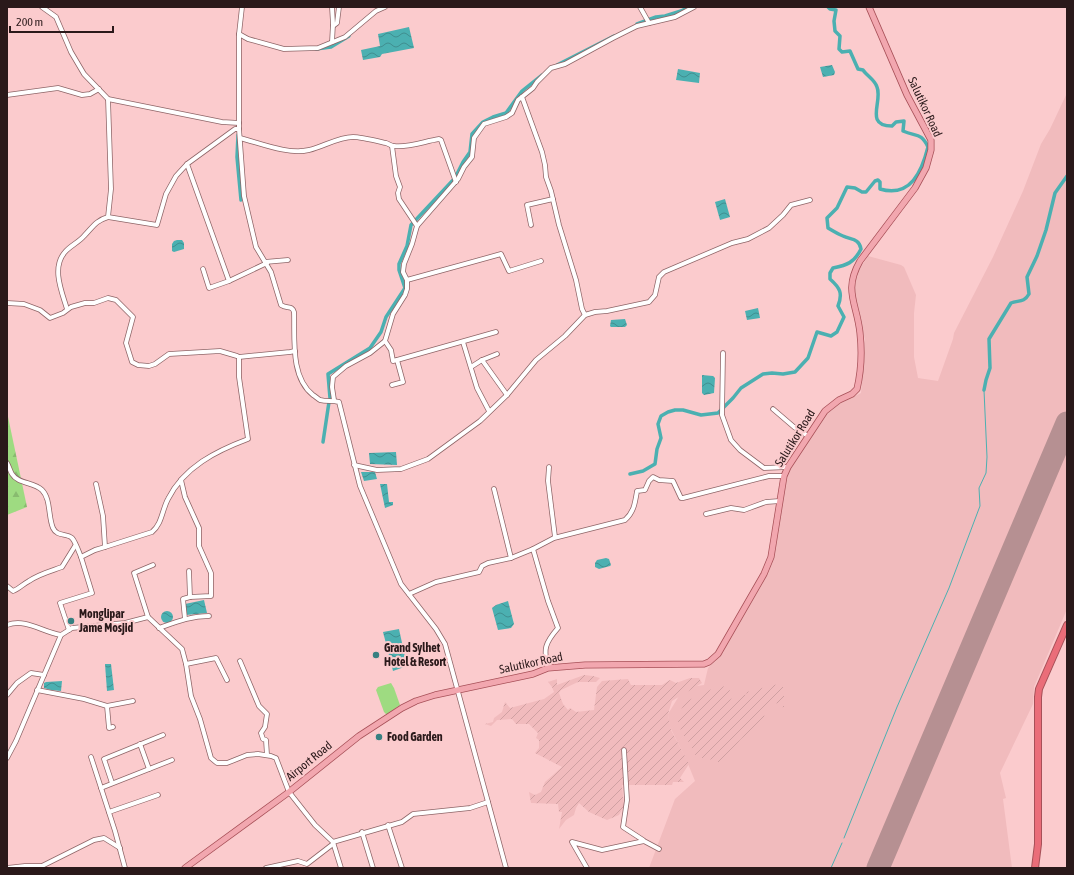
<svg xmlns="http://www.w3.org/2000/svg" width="1074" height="875" viewBox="0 0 1074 875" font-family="'Asap Condensed',sans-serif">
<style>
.built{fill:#f1bbbd}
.industrial{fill:url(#industrial-furrows)}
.grass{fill:#9edb81}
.forest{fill:url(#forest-firs)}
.water{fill:url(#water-waves)}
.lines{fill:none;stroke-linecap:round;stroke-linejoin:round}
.stream{stroke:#4bb0b1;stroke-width:1}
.canal{stroke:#4bb0b1;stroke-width:3.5}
.runway{stroke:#b69092;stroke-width:23}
.minor-casing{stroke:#8e6567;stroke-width:5.5}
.major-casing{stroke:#a75058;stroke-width:7}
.highway-casing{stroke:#a75058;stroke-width:8}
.minor{stroke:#fff;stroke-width:4}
.major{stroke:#f2a7af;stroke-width:5.5}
.highway{stroke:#ea6d79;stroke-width:6}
.poi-dot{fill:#378081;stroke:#fbcbcd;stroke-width:1.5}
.labels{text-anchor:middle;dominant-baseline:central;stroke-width:4;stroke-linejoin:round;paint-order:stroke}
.street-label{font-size:12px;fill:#2a191a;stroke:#fbcbcd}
.poi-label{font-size:12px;font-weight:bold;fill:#2a191a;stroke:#fbcbcd;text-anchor:start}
</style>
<defs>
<pattern id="industrial-furrows" width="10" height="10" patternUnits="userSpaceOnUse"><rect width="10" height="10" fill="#f1bbbd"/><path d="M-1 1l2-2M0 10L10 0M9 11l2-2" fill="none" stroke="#cfa0a2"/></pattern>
<pattern id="forest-firs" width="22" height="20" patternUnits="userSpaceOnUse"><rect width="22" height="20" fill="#9edb81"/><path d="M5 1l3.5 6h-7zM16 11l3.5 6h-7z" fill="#88bb6f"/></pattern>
<pattern id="water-waves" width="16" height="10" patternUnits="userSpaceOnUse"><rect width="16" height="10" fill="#4bb0b1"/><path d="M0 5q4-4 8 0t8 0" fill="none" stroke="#3f8e8f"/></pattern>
</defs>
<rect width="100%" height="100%" fill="#fbcbcd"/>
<!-- built -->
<polygon class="built" points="1067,93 1067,609 1034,687 1033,704 1000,773 1006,798 1003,799 1012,868 649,868 675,799 695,781 686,759 670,727 668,714 679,696 690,687 704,685 708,668 716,660 721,653 766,573 785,476 789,468 824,416 833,408 841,403 861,393 865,340 854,289 856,275 868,256 901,265 904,267 916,295 914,313 914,357 918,378 938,381 953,339 954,333 993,257 1023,191 1041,144 1050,129"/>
<!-- industrial -->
<g class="industrial">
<polygon points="584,675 593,676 600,678 596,682 578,682 561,690 559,693 563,704 568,710 570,708 576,712 594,710 597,687 602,681 628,679 631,685 662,685 670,680 676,683 690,678 699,678 702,683 672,701 668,714 671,730 689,764 680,778 684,782 673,782 672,785 622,785 624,806 619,815 607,820 589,812 579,803 576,808 574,815 566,820 559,829 562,812 559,812 558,804 531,803 529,792 535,795 541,792 545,782 562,767 535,753 539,748 539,740 536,738 538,733 529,724 516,724 512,719 497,720 491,726 485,724 493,722 494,718 502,712 505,702 510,708 544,699 554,692 552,687 548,682 557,679 557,685"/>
<polygon points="782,683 784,691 784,708 776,703 768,705 762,711 766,719 741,739 721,763 706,758 697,758 688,741 682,734 677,718 685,702 718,686 730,687 729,700 737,696 750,694 743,693"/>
</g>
<!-- grass -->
<polygon class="grass" points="391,683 394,688 400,705 388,714 386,714 384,712 376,690 378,687"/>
<!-- forest -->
<polygon class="forest" points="7,412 27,507 7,515"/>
<!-- water -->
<g class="water">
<polygon points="409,27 414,48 382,54 380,57 363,60 361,50 380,46 378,34"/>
<polygon points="832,65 835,72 834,75 823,77 820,67"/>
<polygon points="678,69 700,73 699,83 676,80"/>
<polygon points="725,199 730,217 720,220 715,202"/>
<polygon points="177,240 182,240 184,243 184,249 174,252 172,251 172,244 174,241"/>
<polygon points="758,308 760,318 747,320 745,311"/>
<polygon points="625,319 627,325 625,327 611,327 610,326 611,320"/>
<polygon points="702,375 713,376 715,378 714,393 704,395 702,393"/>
<polygon points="396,452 397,465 370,464 369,453"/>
<polygon points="361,472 375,472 377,479 364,481"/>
<polygon points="380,484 387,484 389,502 393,502 393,505 385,508"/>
<polygon points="606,558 609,559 611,565 610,566 599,569 595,567 595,563 597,560"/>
<polygon points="204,600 207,613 186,615 185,604"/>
<polygon points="508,601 514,624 511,628 498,630 492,608 496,605"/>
<circle cx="167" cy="617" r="6"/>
<polygon points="399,629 407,666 393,671 383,632"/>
<polygon points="105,664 111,664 114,690 107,691"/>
<polygon points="62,681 61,691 51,690 44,688 44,683 46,682"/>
</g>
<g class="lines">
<!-- stream -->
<g class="stream">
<polyline points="844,838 897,707 949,588 980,506 979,488 986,473 987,457 984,390"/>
<polyline points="831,868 842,843"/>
</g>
<!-- canal -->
<g class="canal">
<polyline points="637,24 656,17 665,16 681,11 689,7"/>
<polyline points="316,49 331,47 349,36"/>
<polyline points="557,65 614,36"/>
<polyline points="238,135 237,157 241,200"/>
<path d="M984 390 986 380 990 368 989 339 1011 303C1018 300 1024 303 1029 294L1027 277 1037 256 1046 230 1055 193 1067 176"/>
<polyline points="330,398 328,374 370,348 381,332 386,317 405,288 399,270 399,264 407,246 411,225 455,178 463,162 470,152 472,134 483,122 493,117 506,113 522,91 542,75"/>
<polyline points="323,442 329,402"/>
<path d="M630 474 643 471 655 464 657 449 661 438 658 424 661 416 668 412 675 410H683L701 415 718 413 733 398 741 388 763 374 772 373 783 374 795 372 808 358 817 332 831 336 837 332 844 317 838 306C843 293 840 288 830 279V273L833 268C847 265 854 263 861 249 859 238 851 240 843 236 838 234 833 231 828 228L827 218 837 208 847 187 855 188 862 192H866L875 181 878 180 880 182V189C911 198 922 171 928 147 921 132 916 137 903 131L904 121 896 122 892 126C864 126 883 101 877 87 875 80 867 76 863 70L858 69 850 51 842 52 839 49 840 36 835 31 834 21 836 10 830 9 828 7"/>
</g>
<!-- runway -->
<polyline class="runway" points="878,868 1067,423"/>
<defs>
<g id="minor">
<polyline points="42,7 56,17 71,52 84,74 108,99 222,122 239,123"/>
<path d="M242 7 239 34V129L244 196 256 247 271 272 281 305C287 309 292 305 294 312 295 338 290 377 313 395 315 396 318 399 320 400 327 402 332 400 339 402L360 486 401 584 436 629 445 644 506 868"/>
<polyline points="332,7 333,24 332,42"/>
<polyline points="640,7 649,23"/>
<polyline points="333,26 337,23 339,7"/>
<polyline points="239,34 248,39 284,49 318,48 345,37 376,11 385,7"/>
<polyline points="7,95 58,88 82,95 90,94 99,89"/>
<polyline points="522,97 542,152 545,165 546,177 551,191 559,225 576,280 582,309 585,315"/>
<path d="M240 138C260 143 288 155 309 150 323 147 338 137 353 137 361 137 377 141 386 143 389 144 391 146 394 146 409 148 425 141 439 139L441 140 456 182"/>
<polyline points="392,146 396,176 400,187 398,193 399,199 417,226"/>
<polyline points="108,217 157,225 166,194 176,176 187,164"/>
<polyline points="531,225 527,205 553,199"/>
<polyline points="265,262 288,260"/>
<polyline points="203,269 209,288 229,281 267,263"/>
<polyline points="407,280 501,254 509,271 541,261"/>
<polyline points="229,281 187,164 235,129 239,129"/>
<path d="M7 303 24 304 40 310 50 318 63 313 71 307 85 303H94L108 298 116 300 133 317 126 343 132 362 138 365 149 366 155 364 169 354 220 351 237 356 239 357V377L248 439C216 451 184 467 168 499 162 510 162 524 152 532L105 547 95 550 81 557 92 593 60 603 69 630"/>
<path d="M67 309C62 292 51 268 65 252 70 246 79 242 84 236 93 227 95 221 108 217L111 189 108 99"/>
<polyline points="463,342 477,388 489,411"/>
<polyline points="723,353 722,415 731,440 740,450 764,468 788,467"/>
<polyline points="239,357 290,352 295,351"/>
<polyline points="397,360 496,332"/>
<polyline points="482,360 507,395"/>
<polyline points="471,367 482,360 497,354"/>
<polyline points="392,385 403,382 397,360 393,361 391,350 385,341 393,314 405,295 407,289 407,280 403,272 404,264 412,244 417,226 458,179 464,167 472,157 474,138 484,124 506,117 512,113 518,100 533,88 537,82 551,68 565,64 613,38 637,26 675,17 694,7"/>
<polyline points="334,400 332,387 333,377 346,366 370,353 385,341"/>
<polyline points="773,409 794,427 808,436"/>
<path d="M7 463C9 466 10 471 12 474 18 484 34 482 42 490 51 499 48 517 53 528 57 537 67 533 72 538 75 541 79 552 81 557"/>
<polyline points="354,465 377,470 401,469 428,459 480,421 507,395 536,360 565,336 585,315 595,312 607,311 649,302 655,295 659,277 664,272 732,243 748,239 769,228 783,215 791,205 810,200"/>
<polyline points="549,467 548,481 555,537"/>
<polyline points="181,480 185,497 199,528 199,546 211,573 211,596 190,597 183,599 185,619"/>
<polyline points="96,484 103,516 105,547"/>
<polyline points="494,489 511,558"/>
<polyline points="706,514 731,508 744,510 766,502 780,501"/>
<path d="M533 549 554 538 625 520C634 512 635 503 637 491L645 490 649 481 653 477 659 480 673 481 681 498H683L769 476H784"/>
<polyline points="189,571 190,597"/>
<path d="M7 586 13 591C19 589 23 584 29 581 39 574 51 571 62 567L75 546"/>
<path d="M409 594 436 582 479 572 482 566 488 563 511 558 533 549 548 601 558 628C545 643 543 649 548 668"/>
<polyline points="148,617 134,573 153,565"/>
<path d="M7 625C26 618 42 632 61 635"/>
<path d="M159 628C176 622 191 616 209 616"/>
<polyline points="240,661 259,706 267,714 265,727 261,733 263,739 266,740 267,755"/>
<polyline points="186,664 216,658 227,680"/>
<polyline points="37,690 84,699 107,706 109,728 113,727"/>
<polyline points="7,695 17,683 31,673 44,675"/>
<polyline points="107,706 133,701"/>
<polyline points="140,744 149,769"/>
<polyline points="624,750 627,800 623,827 643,840"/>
<polyline points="91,757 115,831 125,868"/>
<polyline points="7,758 16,741 61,635 72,628 125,623 148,617 182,649 186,664 191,696 200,719 211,758 217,763 227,763 247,755 258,754 271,756 276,758 289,792 315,825 333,842 341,868"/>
<polyline points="112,783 104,759 163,735"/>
<polyline points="101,788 172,760"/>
<polyline points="109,812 158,795"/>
<polyline points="388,825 402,868"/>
<polyline points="362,832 373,868"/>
<polyline points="333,842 402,822 413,814 470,808 488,802"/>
<polyline points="7,868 25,866 42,866 94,840 104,838 120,848"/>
<polyline points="266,868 298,861 307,864 333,844"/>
<polyline points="587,868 572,842 602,850 644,841 659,849"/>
</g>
<path id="major" d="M185 868 289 792 359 736 402 708 416 701 435 695 533 674 548 668 585 665 704 664 709 662 718 654 764 574 771 557 784 476 788 467 825 411 839 400 852 394 857 389C861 372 862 351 860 333 857 303 843 291 860 261L915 188 926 168 931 150V140L907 95 869 7"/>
<polyline id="highway" points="1035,868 1038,844 1038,697 1039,689 1067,625"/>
</defs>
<!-- minor casing -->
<use href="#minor" class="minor-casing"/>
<!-- major casing -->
<use href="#major" class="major-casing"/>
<!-- highway casing -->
<use href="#highway" class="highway-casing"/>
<!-- minor -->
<use href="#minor" class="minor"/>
<!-- major -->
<use href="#major" class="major"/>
<!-- highway -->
<use href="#highway" class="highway"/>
</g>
<!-- markers -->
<g class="poi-dot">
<circle cx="71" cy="621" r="4"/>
<circle cx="376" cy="655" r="4"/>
<circle cx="379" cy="737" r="4"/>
</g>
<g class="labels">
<!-- street labels -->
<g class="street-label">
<text transform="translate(925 107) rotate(65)">Salutikor Road</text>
<text transform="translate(795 438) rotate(-58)">Salutikor Road</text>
<text transform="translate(531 663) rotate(-12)">Salutikor Road</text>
<text transform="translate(309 761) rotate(-39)">Airport Road</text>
</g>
<!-- poi labels -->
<g class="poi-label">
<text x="79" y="614">Monglipar<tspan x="79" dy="14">Jame Mosjid</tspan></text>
<text x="384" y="648">Grand Sylhet<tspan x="384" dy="14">Hotel &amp; Resort</tspan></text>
<text x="387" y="737">Food Garden</text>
</g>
</g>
<!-- border -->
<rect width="1074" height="875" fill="none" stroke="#2a191a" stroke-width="16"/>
<!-- scale -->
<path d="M10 26v6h103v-6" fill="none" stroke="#2a191a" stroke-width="2"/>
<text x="16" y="26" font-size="12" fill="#2a191a" stroke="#fbcbcd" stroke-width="3" paint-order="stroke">200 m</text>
</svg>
